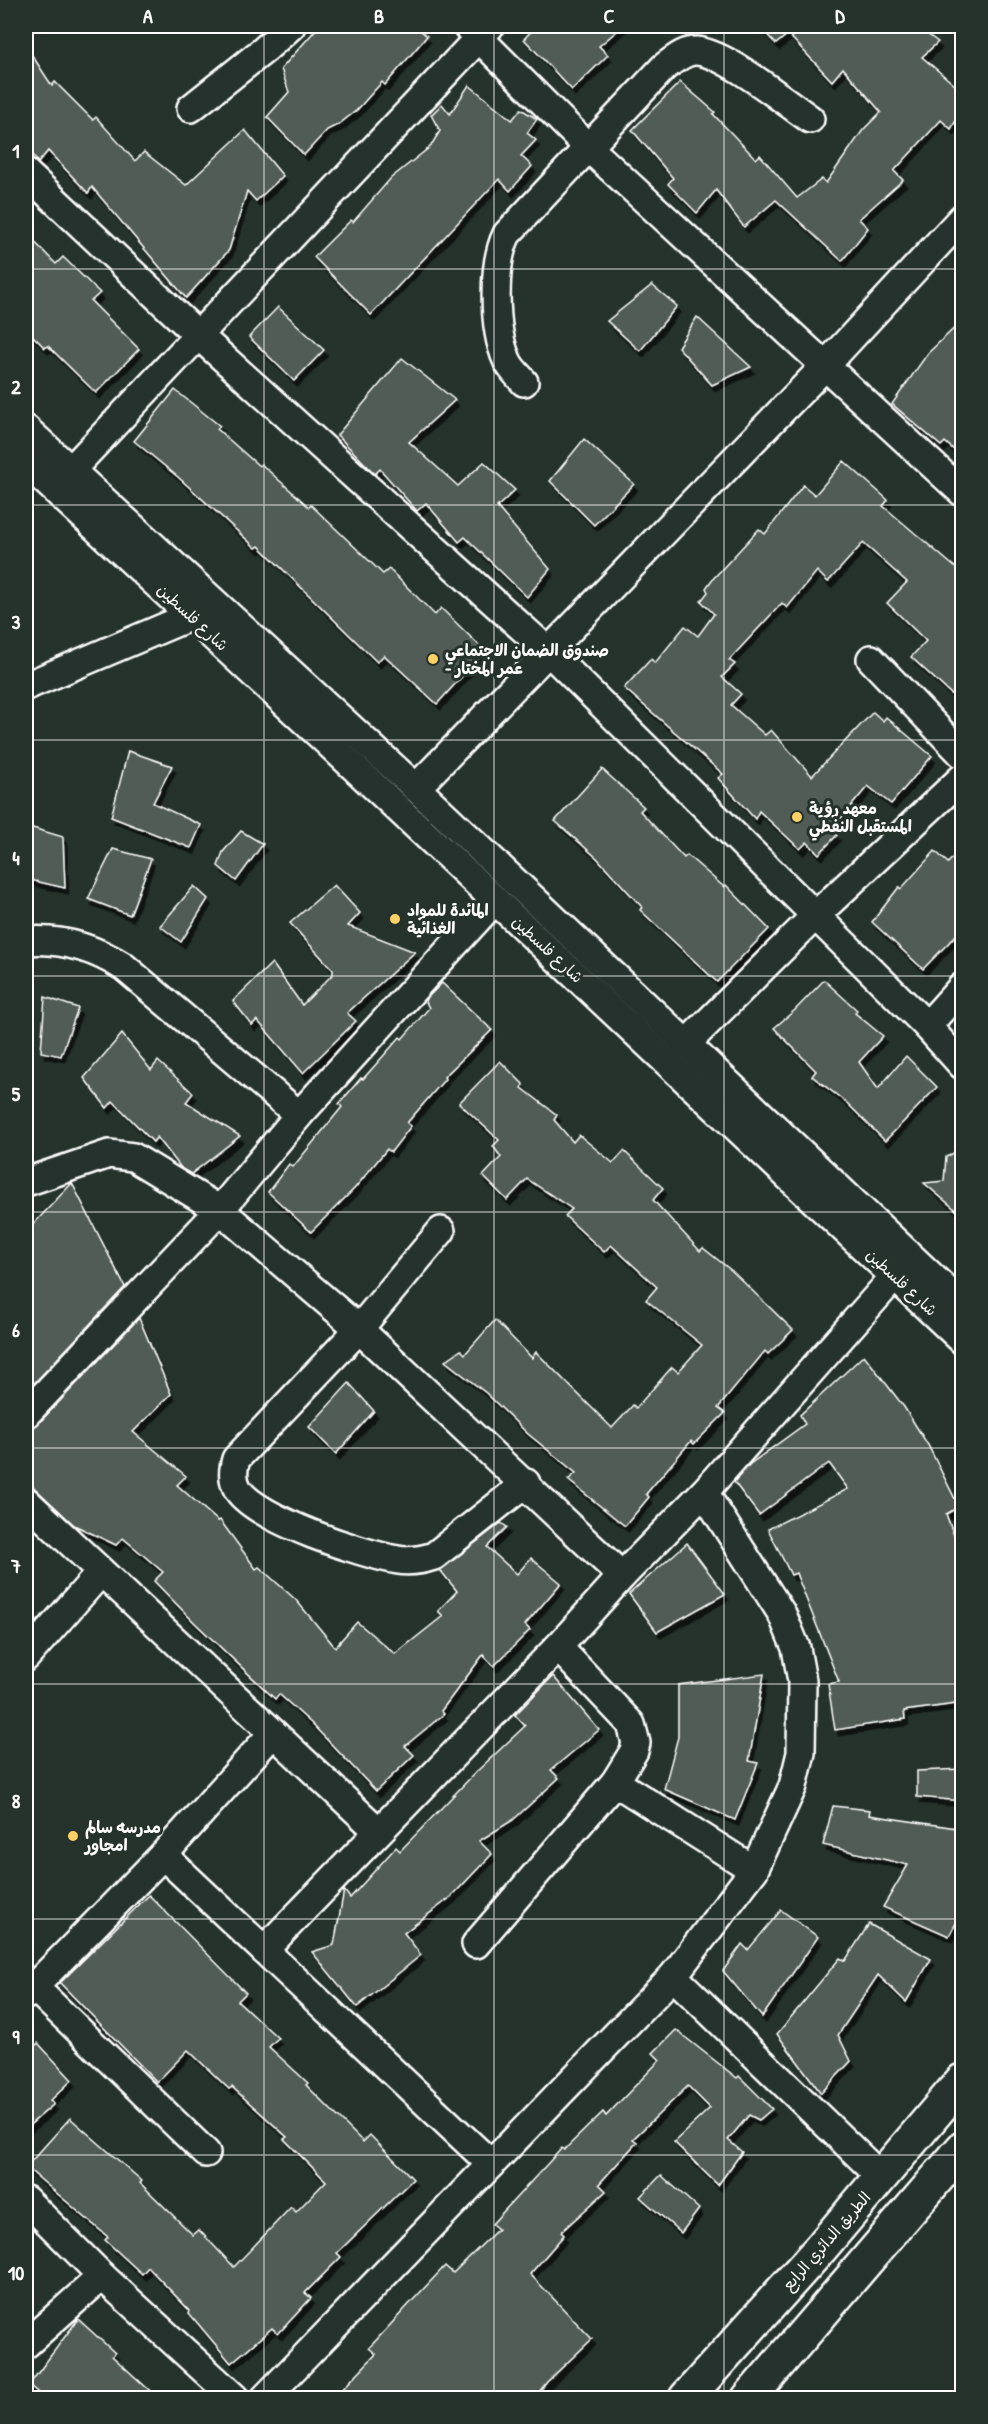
<svg xmlns="http://www.w3.org/2000/svg" width="988" height="2424" viewBox="0 0 988 2424" font-family="'Patrick Hand','Playpen Sans Arabic',sans-serif">
<style>
.building{fill:#515c57;stroke:#fff;stroke-width:1.5;filter:url(#shadow)}
.lines{fill:none;stroke-linecap:round;stroke-linejoin:round}
.minor-casing{stroke:#fff;stroke-width:32}
.major-casing{stroke:#fff;stroke-width:38}
.minor{stroke:#26332d;stroke-width:27}
.major{stroke:#26332d;stroke-width:33}
.grid{fill:none;stroke:#fff;stroke-width:1.5;stroke-opacity:0.55}
.poi-dot{fill:#ffd166;stroke:#26332d;stroke-width:2}
.labels{text-anchor:middle;dominant-baseline:central;stroke-width:6;stroke-linejoin:round;paint-order:stroke}
.street-label{font-size:16px;fill:#fff;stroke:#26332d}
.poi-label{font-size:16px;font-weight:bold;fill:#fff;stroke:#26332d;text-anchor:start}
.neatline{fill:none;stroke:#fff;stroke-width:2}
.grid-label{font-size:20px;text-anchor:middle;font-weight:bold;fill:#fff}
</style>
<defs>
<filter id="shadow"><feDropShadow dx="3.5" dy="6" stdDeviation="0" flood-color="#0009"/></filter>
</defs>
<rect width="100%" height="100%" fill="#26332d"/>
<filter id="ink" filterUnits="userSpaceOnUse"><feTurbulence type="fractalNoise" baseFrequency=".0167" numOctaves="2"/><feDisplacementMap in="SourceGraphic" scale="12" xChannelSelector="R" yChannelSelector="G"/><feConvolveMatrix kernelMatrix="1 2 1 2 8 2 1 2 1" color-interpolation-filters="sRGB"/></filter>
<g filter="url(#ink)">
<!-- building -->
<g class="building">
<polygon points="319,26 415,26 427,36 385,85 382,82 357,110 339,124 327,130 304,155 267,117 289,92 281,69"/>
<polygon points="536,26 623,26 599,46 608,55 572,90 524,39"/>
<polygon points="759,26 916,26 938,42 922,57 963,92 963,108 951,129 941,120 894,171 903,180 859,219 868,228 842,261 776,200 744,227 716,190 697,213 668,184 673,178 632,130 680,82 715,112 713,114 756,159 760,155 797,198 822,179 826,183 863,130 881,112 843,68 832,81 788,34 776,44"/>
<polygon points="26,46 52,86 55,82 93,120 96,117 135,161 144,152 186,185 245,130 283,176 256,201 247,191 229,250 186,298 92,187 88,193 48,151 38,163 26,144"/>
<polygon points="469,85 512,120 521,109 537,119 527,133 536,140 521,156 532,166 510,191 499,179 371,315 314,257 351,220 353,222 391,178 430,147 440,131 431,115 442,104 450,114"/>
<polygon points="26,233 56,264 63,257 100,293 91,301 139,349 96,393 48,346 45,348 26,329"/>
<polygon points="652,285 677,306 640,351 607,321"/>
<polygon points="278,307 324,350 294,381 249,337"/>
<polygon points="697,317 751,367 712,385 678,347"/>
<polygon points="963,320 963,458 945,442 941,446 892,404 928,353"/>
<polygon points="402,358 455,400 409,442 458,486 484,462 515,490 497,507 550,569 527,597 465,537 459,542 426,503 417,511 380,469 375,474 337,435"/>
<polygon points="175,390 220,426 217,429 259,466 261,464 309,507 311,505 383,574 389,569 435,615 441,608 485,651 437,704 384,655 377,662 259,546 256,548 178,477 134,441"/>
<polygon points="584,439 634,484 594,525 550,481"/>
<polygon points="844,461 888,500 883,506 963,574 963,705 911,657 926,641 887,603 907,582 863,543 828,582 817,571 787,608 782,603 729,660 735,664 722,677 741,694 731,705 765,735 771,730 812,776 873,712 883,721 886,717 932,756 891,804 868,786 831,830 837,835 819,854 807,842 800,849 759,811 755,819 718,778 723,774 624,688 651,659 655,663 685,626 698,636 714,614 701,601 708,592 706,588 711,581 759,529 765,534 803,485 815,495"/>
<polygon points="128,751 172,766 153,803 201,825 191,848 111,817"/>
<polygon points="602,769 644,807 640,811 684,858 687,855 724,887 726,885 769,929 717,982 640,910 642,907 597,858 555,821"/>
<polygon points="26,826 63,837 65,888 26,879"/>
<polygon points="241,831 263,844 236,881 218,866 223,852"/>
<polygon points="963,846 963,928 923,969 872,922 899,887 901,889 935,851 948,863"/>
<polygon points="113,849 151,859 130,915 88,899"/>
<polygon points="334,885 360,913 348,926 415,952 347,1013 356,1021 303,1073 257,1020 252,1025 233,1001 272,963 302,1005 333,974 333,970 290,923"/>
<polygon points="194,886 208,899 181,942 160,926"/>
<polygon points="824,980 857,1010 855,1013 883,1036 859,1062 878,1089 906,1056 937,1087 885,1141 847,1103 812,1076 816,1071 774,1028 795,1010"/>
<polygon points="442,983 492,1030 444,1077 445,1079 407,1123 411,1126 391,1152 387,1149 355,1188 311,1232 268,1192 289,1164 293,1167 342,1107 339,1104 361,1078 363,1079 400,1037 402,1039 429,1008 425,1000"/>
<polygon points="45,997 78,1008 61,1056 41,1052"/>
<polygon points="122,1034 151,1070 158,1061 193,1093 186,1102 240,1136 191,1174 182,1169 157,1137 153,1142 113,1101 107,1108 84,1078"/>
<polygon points="500,1061 523,1084 522,1088 557,1115 554,1120 573,1142 579,1135 613,1163 624,1151 663,1188 653,1200 700,1251 703,1248 732,1271 793,1330 768,1354 765,1351 718,1408 725,1413 694,1444 691,1441 646,1494 649,1497 625,1526 568,1480 576,1473 528,1434 486,1393 445,1361 461,1350 465,1354 495,1320 532,1358 536,1352 612,1428 633,1405 636,1408 672,1367 678,1372 702,1345 646,1300 657,1287 611,1245 604,1252 565,1216 572,1209 527,1179 507,1200 483,1176 501,1157 493,1146 499,1140 459,1103"/>
<polygon points="963,1148 963,1216 924,1183 944,1181 946,1157"/>
<polygon points="72,1183 125,1287 26,1392 26,1232"/>
<polygon points="139,1318 171,1394 133,1432 186,1476 177,1485 218,1521 220,1520 256,1569 259,1567 296,1600 335,1647 357,1622 395,1654 443,1616 438,1611 457,1591 440,1570 501,1523 507,1527 487,1547 517,1574 531,1558 561,1583 525,1625 530,1630 494,1666 483,1655 441,1711 444,1714 405,1746 414,1755 376,1791 311,1723 279,1694 275,1699 194,1622 154,1581 163,1572 123,1538 116,1545 74,1525 26,1480 26,1429 37,1425"/>
<polygon points="864,1355 904,1407 928,1445 959,1507 946,1514 963,1559 963,1703 904,1711 905,1719 835,1730 828,1684 839,1682 796,1573 791,1575 768,1529 848,1489 829,1463 759,1515 734,1482 750,1464 805,1424 800,1415"/>
<polygon points="349,1383 374,1411 336,1454 309,1427"/>
<polygon points="687,1543 725,1594 657,1632 629,1594"/>
<polygon points="764,1674 749,1761 758,1763 735,1820 664,1789 678,1737 678,1685"/>
<polygon points="553,1676 599,1730 551,1770 559,1778 513,1820 479,1841 492,1854 451,1897 404,1933 421,1955 357,2007 312,1952 334,1945 344,1890 350,1898 396,1847 400,1851 474,1774 525,1726 515,1715"/>
<polygon points="963,1769 963,1801 917,1797 917,1771"/>
<polygon points="833,1806 870,1810 869,1815 963,1829 963,1910 949,1936 883,1907 908,1865 823,1845"/>
<polygon points="149,1895 246,1993 238,2001 278,2038 269,2047 308,2083 306,2085 363,2142 370,2135 413,2179 337,2253 341,2257 305,2293 311,2298 278,2334 272,2328 231,2363 189,2313 190,2311 148,2267 142,2274 105,2240 108,2237 26,2167 70,2118 142,2181 140,2183 193,2235 199,2230 234,2267 291,2207 296,2212 326,2181 284,2139 287,2137 232,2087 229,2089 188,2050 157,2082 60,1983"/>
<polygon points="781,1910 818,1937 762,2017 723,1971 742,1944 748,1950"/>
<polygon points="869,1924 931,1959 906,2002 878,1975 838,2035 851,2061 821,2093 777,2034 840,1958 845,1961"/>
<polygon points="676,2030 737,2078 739,2076 772,2109 759,2120 749,2115 728,2140 742,2152 718,2185 674,2142 710,2108 688,2086 633,2139 637,2142 599,2184 606,2191 561,2232 564,2235 530,2274 592,2339 547,2382 534,2398 334,2398 376,2354 369,2348 414,2299 445,2266 453,2273 498,2229 492,2224 562,2148 564,2150 603,2112 606,2116 660,2060 653,2053"/>
<polygon points="38,2043 72,2080 50,2101 54,2104 26,2128 26,2055"/>
<polygon points="661,2175 699,2209 681,2233 640,2197"/>
<polygon points="78,2319 115,2353 112,2356 158,2398 44,2398 29,2385"/>
</g>
<g class="lines">
<defs>
<g id="minor">
<polyline points="467,26 590,149 962,492"/>
<polyline points="191,108 264,50 291,26"/>
<polyline points="26,173 198,335 549,652 927,1026 962,1065"/>
<path d="M524 382C518 375 510 368 507 360 493 329 492 264 507 234L664 67C674 60 685 50 697 51 727 54 784 101 810 119"/>
<polyline points="26,429 416,788 962,1305"/>
<polyline points="26,463 324,739 962,1340"/>
<polyline points="70,471 490,26"/>
<polyline points="871,659 962,754"/>
<polyline points="26,686 191,616"/>
<polyline points="416,788 824,367 962,218"/>
<path d="M26 941C62 938 94 948 124 967L299 1115"/>
<polyline points="927,1026 962,987"/>
<polyline points="687,1043 815,916 962,778"/>
<polyline points="26,1182 109,1154 133,1157 220,1210 359,1329 622,1576"/>
<path d="M441 1231 359 1329 236 1459C233 1470 232 1479 238 1490 258 1520 362 1554 398 1560 411 1562 422 1560 434 1556L526 1483"/>
<polyline points="26,1414 220,1210 299,1115 495,900"/>
<polyline points="26,1501 378,1831"/>
<polyline points="26,1657 101,1572"/>
<polyline points="615,1782 754,1870"/>
<polyline points="163,1855 491,2164"/>
<polyline points="476,1944 615,1782 634,1751 636,1743 631,1724 558,1647"/>
<polyline points="264,1950 558,1647 622,1576 704,1492 895,1276"/>
<polyline points="673,1976 881,2177"/>
<polyline points="34,1987 206,2153"/>
<polyline points="26,1995 163,1855 273,1733"/>
<polyline points="26,2200 102,2276 235,2398"/>
<polyline points="26,2344 102,2276"/>
<polyline points="265,2398 673,1976 754,1870 793,1786 801,1753 802,1681 796,1648 782,1614 704,1492"/>
</g>
<g id="major">
<polyline points="686,2398 820,2249 962,2081"/>
<polyline points="749,2398 962,2149"/>
</g>
</defs>
<!-- minor casing -->
<use href="#minor" class="minor-casing"/>
<!-- major casing -->
<use href="#major" class="major-casing"/>
<!-- minor -->
<use href="#minor" class="minor"/>
<!-- major -->
<use href="#major" class="major"/>
</g>
</g>
<!-- grid -->
<path class="grid" d="M264 26V2398M494 26V2398M724 26V2398M26 269H962M26 505H962M26 740H962M26 976H962M26 1212H962M26 1448H962M26 1684H962M26 1919H962M26 2155H962"/>
<!-- markers -->
<g class="poi-dot">
<circle cx="433" cy="659" r="6"/>
<circle cx="797" cy="817" r="6"/>
<circle cx="395" cy="919" r="6"/>
<circle cx="73" cy="1836" r="6"/>
</g>
<g class="labels">
<!-- street labels -->
<g class="street-label">
<text transform="translate(193 617) rotate(43)">شارع فلسطين</text>
<text transform="translate(548 949) rotate(43)">شارع فلسطين</text>
<text transform="translate(902 1282) rotate(43)">شارع فلسطين</text>
<text transform="translate(826 2241) rotate(-49)">الطريق الدائري الرابع</text>
</g>
<!-- poi labels -->
<g class="poi-label">
<text x="445" y="650">صندوق الضمان الاجتماعي<tspan x="445" dy="18">- عمر المختار</tspan></text>
<text x="809" y="808">معهد رؤية<tspan x="809" dy="18">المستقبل النفطي</tspan></text>
<text x="407" y="910">المائدة للمواد<tspan x="407" dy="18">الغذائية</tspan></text>
<text x="85" y="1827">مدرسه سالم<tspan x="85" dy="18">امجاور</tspan></text>
</g>
</g>
<!-- margin -->
<rect width="988" height="2424" fill="none" stroke="#26332d" stroke-width="66"/>
<rect x="33" y="33" width="922" height="2358" class="neatline"/>
<g class="grid-label">
<text x="148" y="23">A</text>
<text x="379" y="23">B</text>
<text x="609" y="23">C</text>
<text x="840" y="23">D</text>
<text x="16" y="158">1</text>
<text x="16" y="394">2</text>
<text x="16" y="629">3</text>
<text x="16" y="865">4</text>
<text x="16" y="1101">5</text>
<text x="16" y="1337">6</text>
<text x="16" y="1573">7</text>
<text x="16" y="1808">8</text>
<text x="16" y="2044">9</text>
<text x="16" y="2280">10</text>
</g>
</svg>
